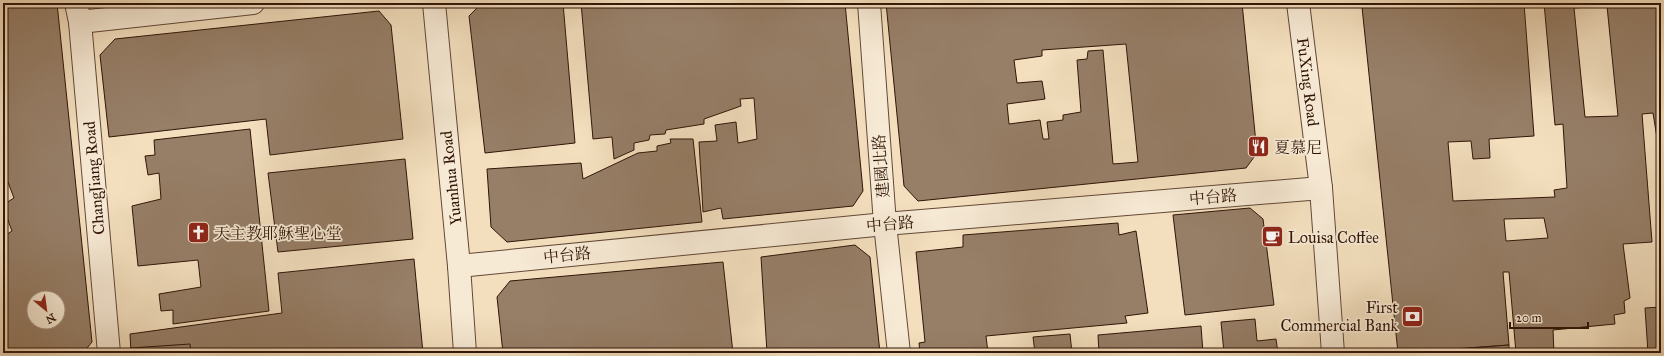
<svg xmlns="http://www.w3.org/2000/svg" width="1664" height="356" viewBox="0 0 1664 356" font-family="'IM FELL Great Primer','Noto Serif TC',serif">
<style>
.building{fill:#967e67;stroke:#311508;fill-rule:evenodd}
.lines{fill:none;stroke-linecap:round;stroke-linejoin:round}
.minor-casing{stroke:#624836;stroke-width:24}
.minor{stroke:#f7ead5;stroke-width:22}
.labels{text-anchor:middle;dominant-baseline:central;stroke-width:3.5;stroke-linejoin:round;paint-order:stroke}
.street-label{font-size:16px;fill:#311508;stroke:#f7ead5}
.poi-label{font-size:16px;fill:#311508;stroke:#f7ead5;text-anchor:start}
</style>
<rect width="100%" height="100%" fill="#f3dfbe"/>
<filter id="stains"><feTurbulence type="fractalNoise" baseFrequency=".005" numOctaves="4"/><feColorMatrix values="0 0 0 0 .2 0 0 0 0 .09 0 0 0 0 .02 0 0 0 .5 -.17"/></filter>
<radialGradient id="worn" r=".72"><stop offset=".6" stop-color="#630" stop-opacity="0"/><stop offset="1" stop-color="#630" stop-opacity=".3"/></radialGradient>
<!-- building -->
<g class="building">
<path d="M3 3H57L92 342 83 353H3V237L12 231 6 215V203L14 198 3 169ZM34 298H58V322H34Z"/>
<polygon points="482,3 563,3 575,143 485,153 469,16"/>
<polygon points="581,3 845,3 863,191 853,206 723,219 721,208 703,212 699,142 717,141 715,125 736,122 738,143 757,139 754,98 740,99 741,106 704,119 704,124 666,130 665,134 650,135 649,140 634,143 634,150 614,159 612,137 593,139"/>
<path d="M886 3H1242L1257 153 1246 168 918 201 904 186ZM1126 44 1138 162 1113 164 1103 50 1088 51 1087 59 1077 60 1081 112 1063 115V120L1047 122 1049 139H1043L1040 120 1009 124 1007 104 1045 99 1042 81 1017 83 1014 60 1042 56V50Z"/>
<path d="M1408 3H1524L1534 136 1489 139 1490 158 1473 159 1471 141 1448 142 1453 201 1555 197 1554 190 1567 188 1563 124 1555 125 1544 3H1661V144H1658L1653 113 1642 114 1652 242 1623 244 1630 298 1624 301 1625 313 1614 315 1615 324 1553 330 1554 353H1516L1509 272H1503L1509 345 1398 353 1362 7ZM1607 6 1618 116 1585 117 1574 8ZM1544 218 1548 238 1506 241 1504 219Z"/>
<polygon points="379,11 391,25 403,139 270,155 266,119 109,137 100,55 115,39"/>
<polygon points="250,129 269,311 173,324 173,310 161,311 159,294 201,287 198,260 138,266 132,206 161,199 159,173 148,175 145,156 155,155 154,140"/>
<polygon points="670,139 693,139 702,222 507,242 491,227 487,169 581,163 583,179 638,153 657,151 657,146 671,143"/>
<polygon points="405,159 413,239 278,252 268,173"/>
<polygon points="1250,208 1263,219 1274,305 1185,315 1173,215"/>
<polygon points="1118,223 1119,235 1136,231 1148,313 1125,316 1127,323 986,336 988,353 920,353 919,343 925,342 916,252 963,247 963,235"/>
<polygon points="855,245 870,257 880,353 767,353 761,257"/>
<polygon points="414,259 423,353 131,353 130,334 282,313 278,273"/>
<polygon points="723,262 733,353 503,353 497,297 510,281"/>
<polygon points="1661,307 1661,353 1648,353 1645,308"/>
<polygon points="1255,319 1257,341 1276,339 1278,353 1224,353 1221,322"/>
<polygon points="1201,326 1203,353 1099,353 1098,335"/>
<polygon points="1070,334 1072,353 1035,353 1033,337"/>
<polygon points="190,344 191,353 131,353 131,348"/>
<polygon points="1509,345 1509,353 1407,353"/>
</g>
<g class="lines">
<defs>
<g id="minor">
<polyline points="76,3 80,22 109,353"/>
<polyline points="434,3 459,266 465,353"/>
<polyline points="869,3 885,224 899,353"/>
<polyline points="1298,3 1321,188 1333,353"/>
<polyline points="80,22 253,3"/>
<polyline points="459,266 885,224 1321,188"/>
</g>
</defs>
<!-- minor casing -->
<use href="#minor" class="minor-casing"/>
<!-- minor -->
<use href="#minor" class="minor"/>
</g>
<!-- icons -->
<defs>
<symbol id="restaurant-square" viewBox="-11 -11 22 22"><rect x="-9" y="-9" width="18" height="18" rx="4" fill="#8f2418" stroke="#f7ead5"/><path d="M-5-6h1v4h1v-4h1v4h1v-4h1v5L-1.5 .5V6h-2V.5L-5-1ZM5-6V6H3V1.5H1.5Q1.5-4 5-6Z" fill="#fff"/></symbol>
<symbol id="church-square" viewBox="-11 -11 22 22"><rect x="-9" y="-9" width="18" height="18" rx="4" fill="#8f2418" stroke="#f7ead5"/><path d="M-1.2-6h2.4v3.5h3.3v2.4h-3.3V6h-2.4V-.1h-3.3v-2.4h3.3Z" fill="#fff"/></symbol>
<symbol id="cafe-square" viewBox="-11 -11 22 22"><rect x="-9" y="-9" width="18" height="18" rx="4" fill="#8f2418" stroke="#f7ead5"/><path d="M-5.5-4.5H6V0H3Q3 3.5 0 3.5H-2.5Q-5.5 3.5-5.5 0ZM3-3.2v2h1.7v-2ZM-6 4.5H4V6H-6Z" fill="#fff"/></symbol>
<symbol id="bank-square" viewBox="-11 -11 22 22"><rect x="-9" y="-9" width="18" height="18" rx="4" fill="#8f2418" stroke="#f7ead5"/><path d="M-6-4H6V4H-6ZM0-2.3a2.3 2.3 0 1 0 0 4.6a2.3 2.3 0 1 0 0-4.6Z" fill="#fff"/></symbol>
</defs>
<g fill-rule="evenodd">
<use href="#restaurant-square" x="1246" y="134" width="25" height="25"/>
<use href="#church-square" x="186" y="220" width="25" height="25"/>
<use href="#cafe-square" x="1260" y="224" width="25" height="25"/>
<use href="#bank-square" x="1400" y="304" width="25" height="25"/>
</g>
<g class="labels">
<!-- street labels -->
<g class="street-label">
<text transform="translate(1308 82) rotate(83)">FuXing Road</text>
<text transform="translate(881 166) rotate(-94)">建國北路</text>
<text transform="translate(94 178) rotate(-95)">ChangJiang Road</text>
<text transform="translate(451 178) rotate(-96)">Yuanhua Road</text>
<text transform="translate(1213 197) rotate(-5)">中台路</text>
<text transform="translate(890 224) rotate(-5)">中台路</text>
<text transform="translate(567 255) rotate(-6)">中台路</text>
</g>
<!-- poi labels -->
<g class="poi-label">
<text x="1274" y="147">夏慕尼</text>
<text x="214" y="233">天主教耶穌聖心堂</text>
<text x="1288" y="237">Louisa Coffee</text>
<text x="1398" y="307" text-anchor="end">First<tspan x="1398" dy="18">Commercial Bank</tspan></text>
</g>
</g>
<!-- margin -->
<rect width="1664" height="356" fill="none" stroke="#f3dfbe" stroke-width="16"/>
<rect x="4" y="4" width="1656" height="348" fill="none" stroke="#311508" stroke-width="2"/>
<rect x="8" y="8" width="1648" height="340" fill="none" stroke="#311508"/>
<!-- north arrow -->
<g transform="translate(46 310) rotate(151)"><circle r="19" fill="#f7ead5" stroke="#a89583"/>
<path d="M0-3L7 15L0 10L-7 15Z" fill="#8f2418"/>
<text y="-6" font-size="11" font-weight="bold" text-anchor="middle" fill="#311508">N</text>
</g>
<!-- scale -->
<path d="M1510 322v6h78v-6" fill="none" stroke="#311508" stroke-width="2"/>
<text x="1516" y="322" font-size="12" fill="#311508" stroke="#f7ead5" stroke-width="3" paint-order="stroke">20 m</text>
<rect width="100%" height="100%" filter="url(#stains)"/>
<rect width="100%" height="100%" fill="url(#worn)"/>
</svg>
